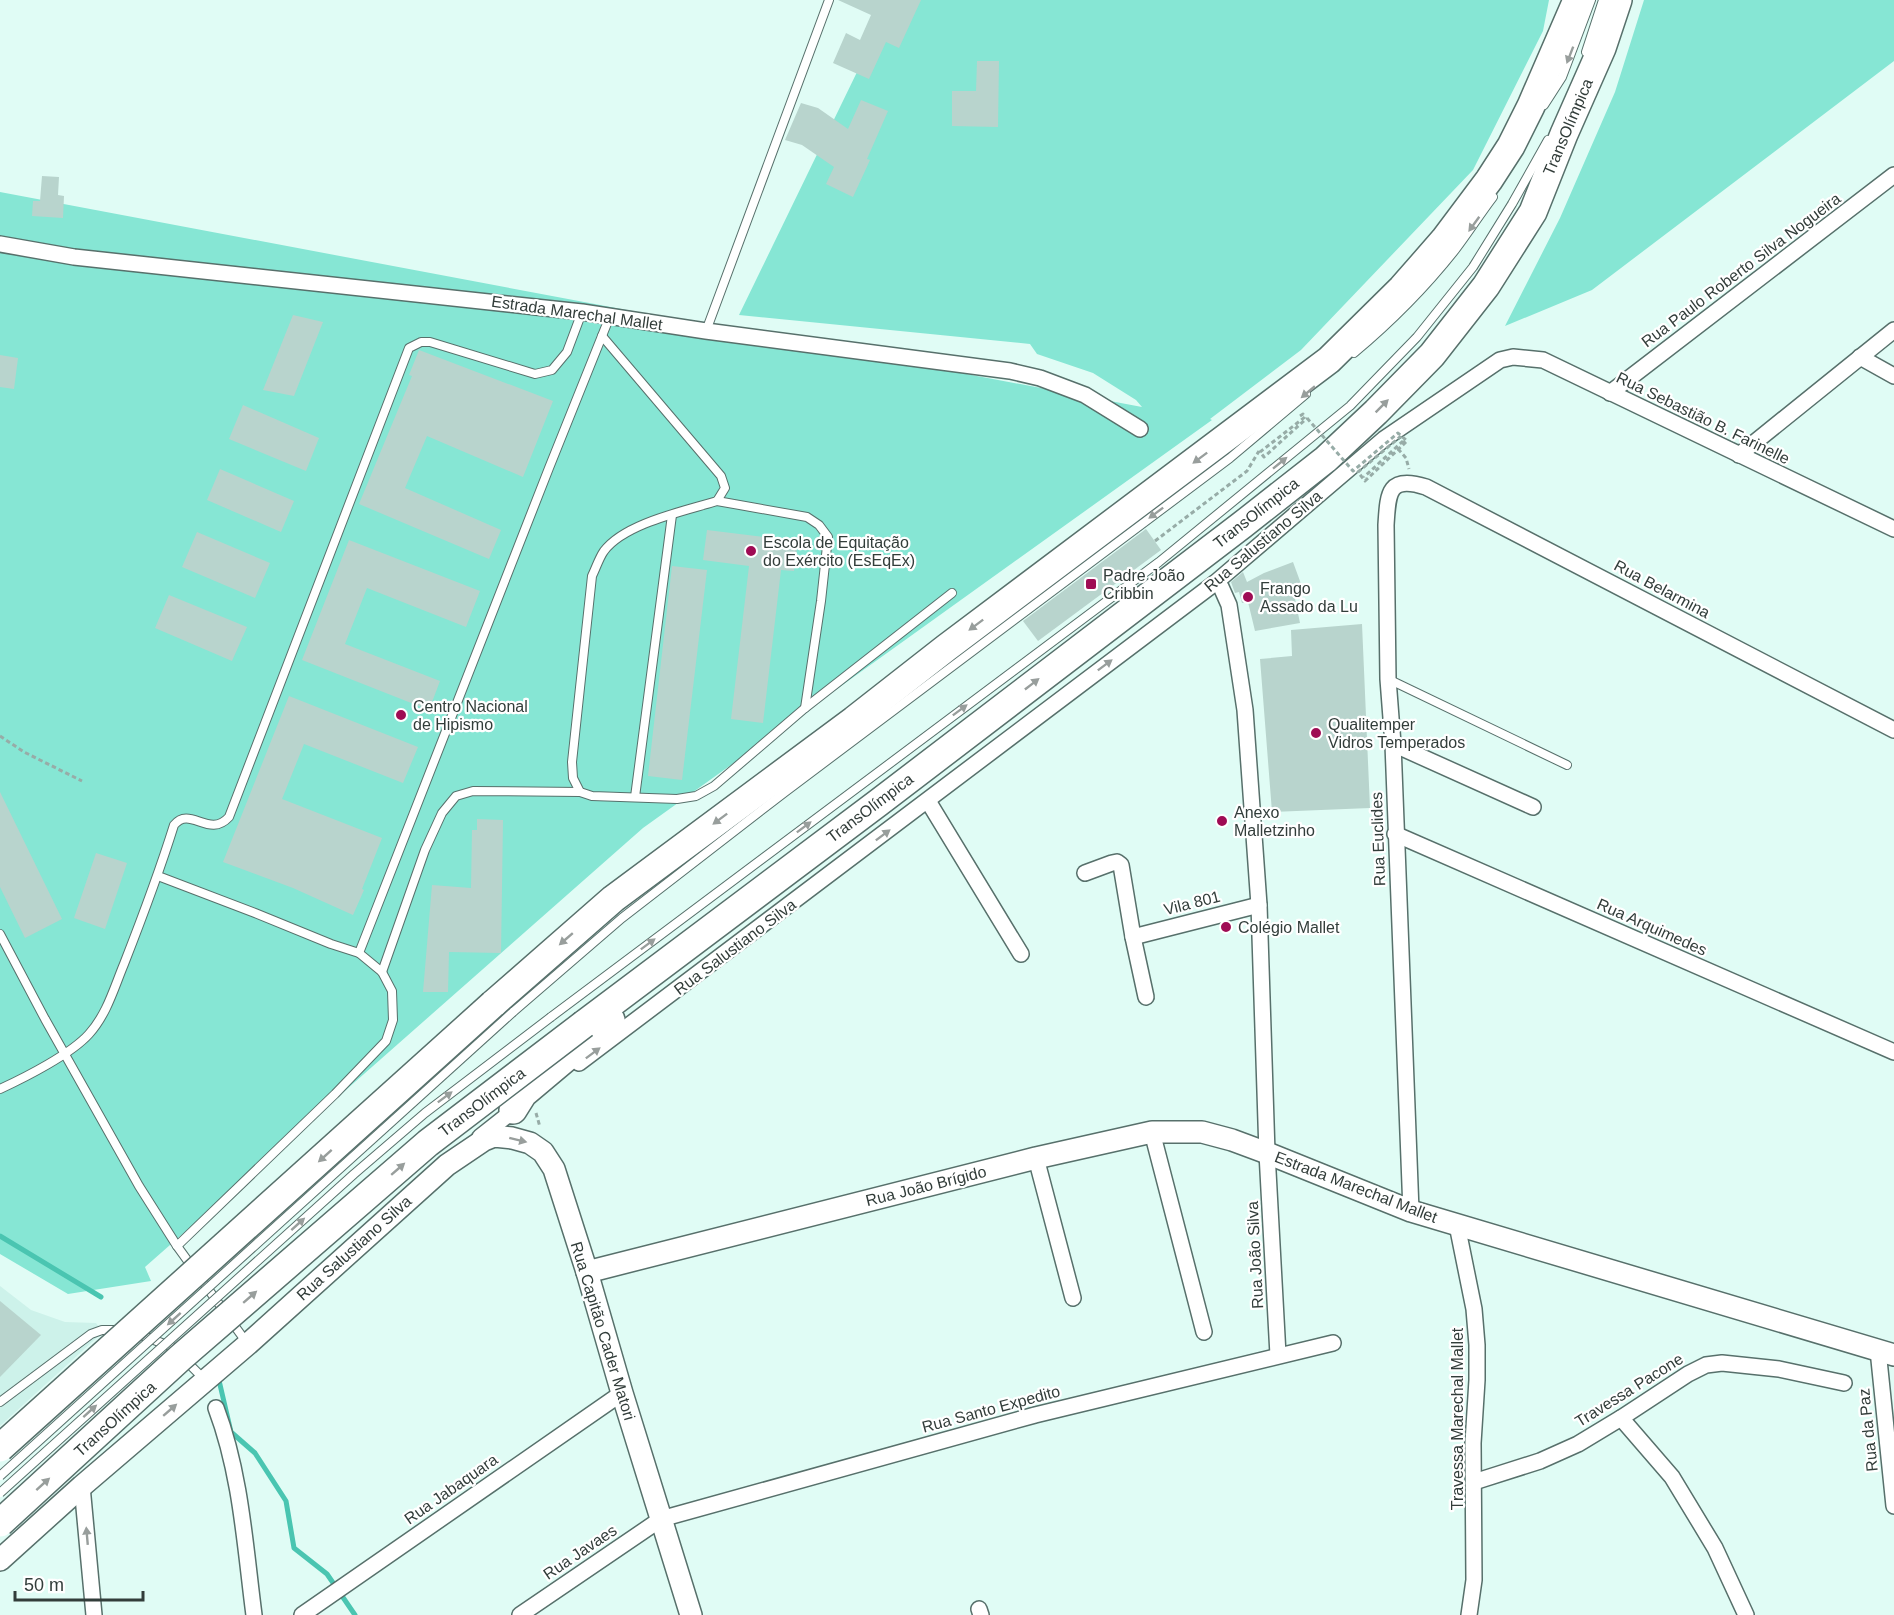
<svg xmlns="http://www.w3.org/2000/svg" width="1894" height="1615" viewBox="0 0 1894 1615" font-family="Helvetica,sans-serif">
<style>
.built{fill:#cdf2ea}
.green{fill:#86e6d4}
.lines{fill:none;stroke-linecap:round;stroke-linejoin:round}
.stream{stroke:#4ac5b1;stroke-width:5}
.building{fill:#b8d4cd}
.lane-casing{stroke:#57706b;stroke-width:10}
.street-casing{stroke:#57706b;stroke-width:18}
.secondary-casing{stroke:#57706b;stroke-width:24}
.highway-casing{stroke:#57706b;stroke-width:30}
.path{stroke:#97aca7;stroke-width:3;stroke-dasharray:4.5 3;stroke-linecap:butt}
.lane{stroke:#fff;stroke-width:8}
.street{stroke:#fff;stroke-width:15}
.secondary{stroke:#fff;stroke-width:21}
.highway{stroke:#fff;stroke-width:27}
.lane-bridge-casing{stroke:#57706b;stroke-width:10;stroke-linecap:butt}
.highway-bridge-casing{stroke:#57706b;stroke-width:30;stroke-linecap:butt}
.path-bridge{stroke:#97aca7;stroke-width:3;stroke-dasharray:4.5 3;stroke-linecap:butt}
.lane-bridge{stroke:#fff;stroke-width:8}
.highway-bridge{stroke:#fff;stroke-width:27}
.oneway{fill:#989e9c}
.poi-dot{fill:#9f0c54;stroke:#fff;stroke-width:2}
.labels{text-anchor:middle;dominant-baseline:central;stroke-width:4.5;stroke-linejoin:round;paint-order:stroke}
.street-label{font-size:16px;fill:#323d3a;stroke:#fff}
.poi-label{font-size:16px;fill:#323d3a;stroke:#fff;text-anchor:start}
</style>
<rect width="100%" height="100%" fill="#e0fcf5"/>
<!-- built -->
<polygon class="built" points="0,1286 31,1310 65,1322 96,1323 103,1332 0,1426"/>
<!-- green -->
<g class="green">
<polygon points="892,0 1549,0 1543,31 1473,170 1301,350 1210,419 1212,420 643,828 145,1267 151,1281 68,1294 0,1254 0,192 1142,407 1136,400 1093,373 1037,354 1030,344 739,315"/>
<polygon points="1644,0 1894,0 1894,61 1592,290 1505,326 1560,218 1615,92"/>
</g>
<g class="lines">
<!-- stream -->
<g class="stream">
<polyline points="0,1236 101,1297"/>
<polyline points="218,1376 231,1432 255,1453 286,1501 294,1548 327,1574 355,1615"/>
</g>
</g>
<!-- building -->
<g class="building">
<polygon points="838,0 921,0 899,48 886,42 869,79 833,63 846,33 860,40 871,15"/>
<polygon points="977,61 999,61 998,127 952,126 952,91 976,91"/>
<polygon points="861,100 888,111 867,159 870,160 853,197 826,184 834,167 802,145 785,140 801,103 818,108 848,129"/>
<polygon points="42,176 59,177 58,195 64,196 63,218 32,216 33,201 40,201"/>
<polygon points="293,315 323,322 294,396 263,390"/>
<polygon points="419,350 553,401 523,477 427,436 405,488 501,530 489,559 359,504 412,376 409,375"/>
<polygon points="0,355 18,358 14,389 0,387"/>
<polygon points="243,405 319,438 306,471 229,439"/>
<polygon points="220,469 294,501 281,532 207,500"/>
<polygon points="1146,529 1161,550 1038,641 1023,621"/>
<polygon points="707,530 798,541 794,571 781,570 763,723 731,719 749,566 703,560"/>
<polygon points="197,532 270,563 255,598 182,567"/>
<polygon points="349,540 480,591 466,627 367,588 345,644 440,681 429,710 302,660"/>
<polygon points="1293,562 1304,592 1294,594 1300,623 1255,631 1248,602 1242,603 1239,592 1235,593 1231,582 1243,572 1247,582 1264,573"/>
<polygon points="672,566 707,570 682,780 648,776"/>
<polygon points="169,595 247,627 232,661 155,628"/>
<polygon points="1362,624 1370,808 1272,812 1260,659 1292,656 1291,630"/>
<polygon points="289,696 418,747 403,783 304,744 282,799 382,838 362,889 364,890 353,915 293,888 223,862"/>
<polygon points="0,792 62,919 25,938 0,887"/>
<polygon points="477,819 503,820 501,953 449,952 448,992 423,992 432,885 471,888 472,830 477,830"/>
<polygon points="96,853 127,863 105,929 74,918"/>
<polygon points="0,1301 41,1335 0,1377"/>
</g>
<g class="lines">
<defs>
<g id="lane">
<polyline points="1586,52 1603,0"/>
<polyline points="1544,105 1562,77 1591,0"/>
<polyline points="706,331 829,0"/>
<path d="M602 336 721 476 725 488 717 501C685 511 625 523 604 551 599 558 596 568 592 576L572 762 573 778 580 792 592 796 677 799 696 796 714 786 805 708 952 593"/>
<path d="M1354 353C1391 322 1425 288 1455 250 1468 233 1480 214 1493 197"/>
<polyline points="717,501 807,517 819,525 828,537 821,601 805,708"/>
<polyline points="1388,679 1567,765"/>
<polyline points="635,797 672,515"/>
<polyline points="158,876 255,913 331,944 359,953 382,972 392,991 393,1020 386,1041 335,1094 177,1246"/>
<polyline points="0,934 45,1019 139,1186 177,1246 224,1311"/>
<polyline points="359,953 549,468 610,316"/>
<polyline points="382,972 425,850 442,813 456,796 473,791 580,792"/>
<polyline points="513,1012 622,918 785,792 1230,458 1306,394"/>
<polyline points="551,1017 1159,562 1350,406 1417,337 1473,267 1512,204 1548,140"/>
<path d="M0 1089C26 1077 71 1054 89 1034 107 1014 114 988 124 964 142 918 159 873 174 825 190 805 209 839 229 817L409 348 421 342H430L535 374 552 370 567 352 582 312"/>
<polyline points="231,1321 247,1343"/>
<polyline points="136,1333 172,1347 204,1379"/>
<polyline points="0,1402 91,1334 102,1330 121,1330"/>
</g>
<g id="street">
<polyline points="0,244 74,257 582,312 706,331 1010,371 1040,378 1085,395 1140,429"/>
<polyline points="1860,357 1894,376"/>
<polyline points="1610,393 1894,175"/>
<polyline points="1739,455 1894,330"/>
<polyline points="1215,583 1221,587 1229,605 1245,710 1259,905 1267,1153 1278,1355"/>
<polyline points="1393,744 1533,807"/>
<polyline points="928,801 1021,954"/>
<polyline points="1395,834 1894,1052"/>
<polyline points="1085,873 1112,863 1117,862 1121,865 1133,937"/>
<polyline points="1146,997 1133,937 1259,905"/>
<polyline points="579,1063 1215,583 1384,439 1500,360 1513,357 1543,360 1894,529"/>
<polyline points="1152,1132 1204,1332"/>
<polyline points="480,1137 518,1107"/>
<polyline points="1036,1158 1073,1298"/>
<path d="M1411 1211 1393 744 1388 679 1386 525C1388 493 1388 475 1426 487L1894 730"/>
<polyline points="1457,1225 1474,1309 1477,1345 1477,1380 1473,1443 1474,1580 1469,1615"/>
<polyline points="1878,1350 1894,1506"/>
<path d="M216 1408C241 1474 245 1546 254 1615"/>
<polyline points="1621,1418 1672,1477 1715,1548 1746,1615"/>
<polyline points="1474,1482 1540,1461 1578,1444 1621,1418 1688,1374 1706,1365 1722,1363 1779,1369 1844,1383"/>
<polyline points="82,1486 94,1615"/>
<polyline points="979,1609 981,1615"/>
<polyline points="302,1615 622,1393"/>
<polyline points="520,1615 661,1519 1035,1415 1333,1343"/>
</g>
<g id="secondary">
<polyline points="587,1272 1036,1158 1152,1132 1202,1132 1232,1140 1267,1153 1411,1211 1894,1355"/>
<polyline points="0,1560 82,1486 248,1344 447,1165 484,1140 494,1136 512,1138 530,1143 543,1152 554,1169 587,1272 622,1393 691,1615"/>
</g>
<g id="highway">
<polyline points="493,1004 613,899 854,720 946,648 1329,360 1402,288 1444,240 1489,180 1511,146 1531,106 1577,0"/>
<polyline points="584,1024 878,803 1242,525 1326,459 1376,412 1432,355 1486,286 1533,212 1564,134 1602,48 1618,0"/>
<polyline points="513,1110 523,1094 611,1020"/>
</g>
</defs>
<!-- lane casing -->
<use href="#lane" class="lane-casing"/>
<!-- street casing -->
<use href="#street" class="street-casing"/>
<!-- secondary casing -->
<use href="#secondary" class="secondary-casing"/>
<!-- highway casing -->
<use href="#highway" class="highway-casing"/>
<!-- path -->
<g class="path">
<polyline points="1300,416 1303,414 1305,417 1260,452 1264,457 1307,418"/>
<polyline points="1398,449 1406,458 1409,469"/>
<polyline points="1155,541 1247,471 1259,451"/>
<polyline points="0,736 24,752 82,781"/>
<polyline points="536,1113 540,1127"/>
</g>
<!-- lane -->
<use href="#lane" class="lane"/>
<!-- street -->
<use href="#street" class="street"/>
<!-- secondary -->
<use href="#secondary" class="secondary"/>
<!-- highway -->
<use href="#highway" class="highway"/>
<defs>
<g id="lane-bridge">
<polyline points="0,1476 513,1012"/>
<polyline points="0,1493 354,1174 425,1113 551,1017"/>
</g>
<g id="highway-bridge">
<polyline points="0,1448 493,1004"/>
<polyline points="0,1523 180,1358 428,1143 584,1024"/>
</g>
</defs>
<!-- lane-bridge casing -->
<use href="#lane-bridge" class="lane-bridge-casing"/>
<!-- highway-bridge casing -->
<use href="#highway-bridge" class="highway-bridge-casing"/>
<!-- path-bridge -->
<polyline class="path-bridge" points="1307,418 1353,471 1398,433 1407,441 1365,481 1358,472 1400,437 1403,441 1364,477"/>
<!-- lane-bridge -->
<use href="#lane-bridge" class="lane-bridge"/>
<!-- highway-bridge -->
<use href="#highway-bridge" class="highway-bridge"/>
</g>
<!-- one-way arrows -->
<defs><path id="oneway-solid" d="M-6-.8H1V-3.2L6.5 0L1 3.2V.8H-6Z" transform="scale(1.5)"/></defs>
<g class="oneway">
<use href="#oneway-solid" transform="translate(1570 55) rotate(111)"/>
<use href="#oneway-solid" transform="translate(1474 224) rotate(126)"/>
<use href="#oneway-solid" transform="translate(1308 392) rotate(140)"/>
<use href="#oneway-solid" transform="translate(1382 406) rotate(-45)"/>
<use href="#oneway-solid" transform="translate(1200 458) rotate(143)"/>
<use href="#oneway-solid" transform="translate(1280 463) rotate(-39)"/>
<use href="#oneway-solid" transform="translate(1156 513) rotate(143)"/>
<use href="#oneway-solid" transform="translate(976 625) rotate(143)"/>
<use href="#oneway-solid" transform="translate(1105 665) rotate(-37)"/>
<use href="#oneway-solid" transform="translate(1032 684) rotate(-38)"/>
<use href="#oneway-solid" transform="translate(960 710) rotate(-37)"/>
<use href="#oneway-solid" transform="translate(720 819) rotate(143)"/>
<use href="#oneway-solid" transform="translate(804 827) rotate(-37)"/>
<use href="#oneway-solid" transform="translate(883 835) rotate(-37)"/>
<use href="#oneway-solid" transform="translate(566 939) rotate(139)"/>
<use href="#oneway-solid" transform="translate(648 944) rotate(-37)"/>
<use href="#oneway-solid" transform="translate(593 1053) rotate(-37)"/>
<use href="#oneway-solid" transform="translate(445 1097) rotate(-37)"/>
<use href="#oneway-solid" transform="translate(518 1140) rotate(14)"/>
<use href="#oneway-solid" transform="translate(325 1156) rotate(138)"/>
<use href="#oneway-solid" transform="translate(398 1169) rotate(-41)"/>
<use href="#oneway-solid" transform="translate(298 1224) rotate(-42)"/>
<use href="#oneway-solid" transform="translate(250 1297) rotate(-41)"/>
<use href="#oneway-solid" transform="translate(174 1319) rotate(138)"/>
<use href="#oneway-solid" transform="translate(170 1410) rotate(-41)"/>
<use href="#oneway-solid" transform="translate(90 1411) rotate(-42)"/>
<use href="#oneway-solid" transform="translate(43 1484) rotate(-42)"/>
<use href="#oneway-solid" transform="translate(87 1536) rotate(-95)"/>
</g>
<!-- markers -->
<g class="poi-dot">
<circle cx="751" cy="551" r="6"/>
<rect x="1085" y="578" width="12" height="12" rx="3"/>
<circle cx="1248" cy="597" r="6"/>
<circle cx="401" cy="715" r="6"/>
<circle cx="1316" cy="733" r="6"/>
<circle cx="1222" cy="821" r="6"/>
<circle cx="1226" cy="927" r="6"/>
</g>
<g class="labels">
<!-- street labels -->
<g class="street-label">
<text transform="translate(1568 127) rotate(-67)">TransOlímpica</text>
<text transform="translate(1741 270) rotate(-37)">Rua Paulo Roberto Silva Nogueira</text>
<text transform="translate(577 313) rotate(8)">Estrada Marechal Mallet</text>
<text transform="translate(1703 418) rotate(26)">Rua Sebastião B. Farinelle</text>
<text transform="translate(1256 513) rotate(-38)">TransOlímpica</text>
<text transform="translate(1263 541) rotate(-40)">Rua Salustiano Silva</text>
<text transform="translate(1662 589) rotate(28)">Rua Belarmina</text>
<text transform="translate(870 808) rotate(-37)">TransOlímpica</text>
<text transform="translate(1378 839) rotate(-92)">Rua Euclides</text>
<text transform="translate(1192 903) rotate(-14)">Vila 801</text>
<text transform="translate(1652 927) rotate(24)">Rua Arquimedes</text>
<text transform="translate(735 947) rotate(-37)">Rua Salustiano Silva</text>
<text transform="translate(482 1102) rotate(-37)">TransOlímpica</text>
<text transform="translate(926 1186) rotate(-14)">Rua João Brígido</text>
<text transform="translate(1356 1187) rotate(21)">Estrada Marechal Mallet</text>
<text transform="translate(354 1248) rotate(-42)">Rua Salustiano Silva</text>
<text transform="translate(1255 1255) rotate(-93)">Rua João Silva</text>
<text transform="translate(603 1331) rotate(73)">Rua Capitão Cader Matori</text>
<text transform="translate(1629 1390) rotate(-32)">Travessa Pacone</text>
<text transform="translate(991 1409) rotate(-15)">Rua Santo Expedito</text>
<text transform="translate(115 1419) rotate(-42)">TransOlímpica</text>
<text transform="translate(1457 1419) rotate(-90)">Travessa Marechal Mallet</text>
<text transform="translate(1868 1430) rotate(-96)">Rua da Paz</text>
<text transform="translate(451 1489) rotate(-35)">Rua Jabaquara</text>
<text transform="translate(580 1552) rotate(-34)">Rua Javaes</text>
</g>
<!-- poi labels -->
<g class="poi-label">
<text x="763" y="542">Escola de Equitação<tspan x="763" dy="18">do Exército (EsEqEx)</tspan></text>
<text x="1103" y="575">Padre João<tspan x="1103" dy="18">Cribbin</tspan></text>
<text x="1260" y="588">Frango<tspan x="1260" dy="18">Assado da Lu</tspan></text>
<text x="413" y="706">Centro Nacional<tspan x="413" dy="18">de Hipismo</tspan></text>
<text x="1328" y="724">Qualitemper<tspan x="1328" dy="18">Vidros Temperados</tspan></text>
<text x="1234" y="812">Anexo<tspan x="1234" dy="18">Malletzinho</tspan></text>
<text x="1238" y="927">Colégio Mallet</text>
</g>
</g>
<!-- scale -->
<path d="M15 1591v9h128v-9" fill="none" stroke="#323d3a" stroke-width="3"/>
<text x="24" y="1591" font-size="18" fill="#323d3a" stroke="#ffffff" stroke-width="4.5" paint-order="stroke">50 m</text>
</svg>
